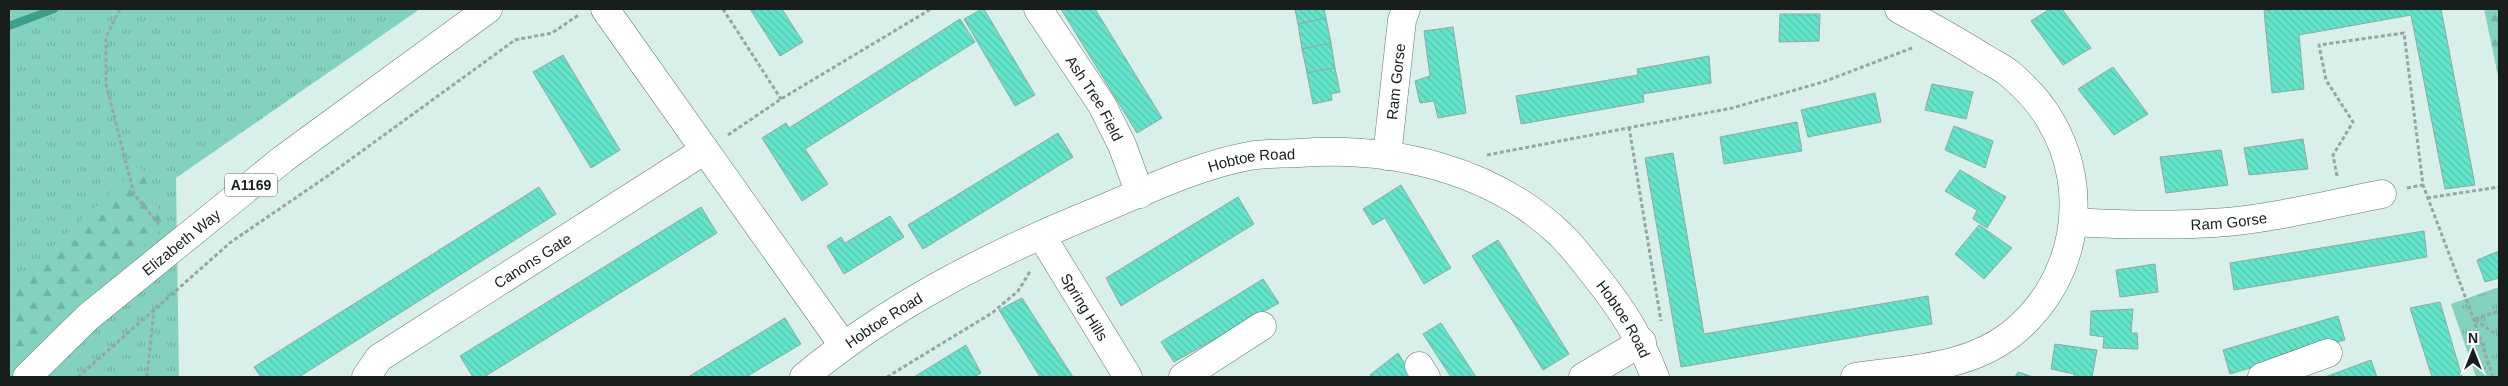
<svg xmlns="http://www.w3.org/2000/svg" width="2508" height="386" viewBox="0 0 2508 386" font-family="Helvetica,sans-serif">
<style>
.grass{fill:url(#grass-tufts)}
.forest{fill:url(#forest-firs)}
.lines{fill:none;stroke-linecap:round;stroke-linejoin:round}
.stream{stroke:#3b9f8b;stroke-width:8}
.building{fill:url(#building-back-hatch);stroke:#93a8a3}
.minor-casing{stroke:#647873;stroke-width:29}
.major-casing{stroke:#647873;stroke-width:29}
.path{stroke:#96a7a2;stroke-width:3;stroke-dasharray:4 2.5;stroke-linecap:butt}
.minor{stroke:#fff;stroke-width:28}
.major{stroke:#fff;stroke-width:28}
.labels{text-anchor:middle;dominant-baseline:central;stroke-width:4.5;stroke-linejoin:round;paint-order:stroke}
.shield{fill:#fff;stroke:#5d6260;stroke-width:1}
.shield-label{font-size:14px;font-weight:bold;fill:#171e1c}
.street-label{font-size:15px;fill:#171e1c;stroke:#fff}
</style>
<defs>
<pattern id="grass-tufts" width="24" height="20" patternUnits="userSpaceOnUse" patternTransform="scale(1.25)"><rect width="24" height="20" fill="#83d1bf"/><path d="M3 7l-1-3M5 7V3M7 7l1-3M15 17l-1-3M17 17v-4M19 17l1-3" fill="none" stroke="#70b3a4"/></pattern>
<pattern id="forest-firs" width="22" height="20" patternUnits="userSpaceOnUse" patternTransform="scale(1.25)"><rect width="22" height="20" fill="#83d1bf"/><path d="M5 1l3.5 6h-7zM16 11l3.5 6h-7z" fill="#70b3a4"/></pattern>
<pattern id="building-back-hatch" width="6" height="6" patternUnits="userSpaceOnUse" patternTransform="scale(1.25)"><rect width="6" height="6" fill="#63e5cb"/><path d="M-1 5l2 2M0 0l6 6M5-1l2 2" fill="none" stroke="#55c4ae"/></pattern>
</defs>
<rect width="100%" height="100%" fill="#d9efe9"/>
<!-- grass -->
<g class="grass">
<polygon points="9,9 420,9 176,178 179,377 9,377"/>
<polygon points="2499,287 2499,377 2476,377 2451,304"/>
</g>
<!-- forest -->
<g class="forest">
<polygon points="2484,9 2499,9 2499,80"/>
<polygon points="140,166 165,226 9,370 9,287"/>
</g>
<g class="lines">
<!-- stream -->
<polyline class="stream" points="9,26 54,9"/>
</g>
<!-- building -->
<g class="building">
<polygon points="750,9 782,9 803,42 780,56"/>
<polygon points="982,9 984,9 1035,95 1015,106 964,19"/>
<polygon points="1061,9 1095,9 1162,118 1137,133"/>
<polygon points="1295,9 1324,9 1326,18 1298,24"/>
<polygon points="2050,9 2062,9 2091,48 2063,65 2031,21"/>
<polygon points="2277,9 2441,9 2475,185 2445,189 2411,15 2299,35 2304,89 2272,93 2264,11"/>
<polygon points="1780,14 1820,14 1819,41 1779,42"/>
<polygon points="1326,18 1331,43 1302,49 1298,24"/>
<polygon points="960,19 975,42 805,149 828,184 802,201 762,138 786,123 789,128"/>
<polygon points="1453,27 1466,113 1438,118 1434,101 1420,103 1415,81 1430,76 1424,31"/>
<polygon points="1331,43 1335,68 1307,73 1302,49"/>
<polygon points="563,55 620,150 591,168 533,72"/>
<polygon points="1709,56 1711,83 1643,94 1644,102 1521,124 1516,96 1638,75 1637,69"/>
<polygon points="2113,67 2148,114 2114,135 2078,89"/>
<polygon points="1335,68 1340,92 1331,94 1332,100 1313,104 1307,73"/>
<polygon points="1932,84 1973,92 1966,119 1925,110"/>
<polygon points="1875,93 1881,122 1808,137 1801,110"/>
<polygon points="1797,122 1802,151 1724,164 1720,137"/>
<polygon points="1954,126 1993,141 1985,168 1945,150"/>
<polygon points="1058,133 1073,157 923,249 908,225"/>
<polygon points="2303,139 2308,169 2249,175 2244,148"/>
<polygon points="2221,150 2228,185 2166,193 2160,157"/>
<polygon points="1673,153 1704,334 1928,296 1932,324 1681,367 1645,158"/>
<polygon points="1960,170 2006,197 1987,228 1973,219 1977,210 1945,191"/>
<polygon points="1401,185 1451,268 1424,284 1385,218 1373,225 1363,209"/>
<polygon points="539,187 556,214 299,377 261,377 254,367"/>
<polygon points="1238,197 1254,224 1121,306 1106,278"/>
<polygon points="701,207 717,233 484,377 473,377 460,356"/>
<polygon points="890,216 904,237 844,274 827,246 841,237 845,243"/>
<polygon points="1979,225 2012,248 1984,279 1955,254"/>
<polygon points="2424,231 2427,257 2234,290 2230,263"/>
<polygon points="1498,240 1569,354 1543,370 1472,256"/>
<polygon points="2499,251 2499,278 2485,282 2477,260"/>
<polygon points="2155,264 2158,292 2120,297 2116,270"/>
<polygon points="1263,279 1279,303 1174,362 1161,342"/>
<polygon points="1022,298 1073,377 1040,377 999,310"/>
<polygon points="2440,302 2462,377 2432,377 2410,308"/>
<polygon points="2133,309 2131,333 2137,333 2138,349 2103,348 2104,337 2090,335 2091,311"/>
<polygon points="2338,316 2345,340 2230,374 2223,350"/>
<polygon points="785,318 801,344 746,377 688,377"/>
<polygon points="1441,323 1476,377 1451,377 1423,334"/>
<polygon points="2055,344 2097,350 2092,377 2074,377 2074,374 2051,369"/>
<polygon points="966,345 981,373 974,377 914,377"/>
<polygon points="1398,353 1413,377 1372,377 1370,375"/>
<polygon points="2371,360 2377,377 2325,377"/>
<polygon points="2018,372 2033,377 2015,377"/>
</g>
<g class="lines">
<defs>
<g id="minor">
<polyline points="605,9 843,345"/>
<path id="s1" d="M1038 9 1102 105 1122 145 1140 194"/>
<path id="s2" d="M1387 156 1402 20 1406 9"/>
<path id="s3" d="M2074 222C2124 225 2176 226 2227 222 2279 217 2331 204 2382 194"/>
<path id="s4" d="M1041 235 1128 377"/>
<polyline points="1419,366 1426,377"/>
<path id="s5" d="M366 377 379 358 705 150"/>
<path id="s6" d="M804 377C887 308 984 258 1083 217 1137 195 1191 167 1249 156 1265 153 1283 154 1299 153 1392 146 1492 169 1561 235 1574 248 1586 264 1597 278 1624 312 1639 336 1655 377"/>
<polyline points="1183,377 1262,326"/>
<polyline points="1583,377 1642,342"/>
<path d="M1855 377C1907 369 1966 369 2010 335 2076 284 2093 191 2050 120 2041 104 2024 86 2010 74 2002 67 1990 62 1981 56 1954 39 1926 24 1899 9"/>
<polyline points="2262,377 2328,353"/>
</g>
<g id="major">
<path id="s7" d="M27 377 88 317 283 159 488 9"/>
</g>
</defs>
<!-- minor casing -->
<use href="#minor" class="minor-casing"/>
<!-- major casing -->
<use href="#major" class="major-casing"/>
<!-- path -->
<g class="path">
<polyline points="120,9 106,37 106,84 134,194 160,226"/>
<polyline points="723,9 781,99"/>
<polyline points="1629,127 1661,321"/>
<polyline points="728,135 781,99 931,9"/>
<polyline points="1487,155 1732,108 1823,82 1912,48"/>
<polyline points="2337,176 2333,155 2353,122 2326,80 2319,45 2404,33 2423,185 2474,320 2493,377"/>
<polyline points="2407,188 2423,185"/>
<polyline points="2427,198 2499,187"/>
<polyline points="2475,319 2499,311"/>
<polyline points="2475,320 2499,336"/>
<polyline points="78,377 231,242 329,175 515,40 552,33 580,14"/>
<polyline points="147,377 154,309"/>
<polyline points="887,377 992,313 1018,291 1031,270"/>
</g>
<!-- minor -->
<use href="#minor" class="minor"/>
<!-- major -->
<use href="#major" class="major"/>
</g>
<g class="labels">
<!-- shield labels -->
<rect class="shield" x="225" y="173.5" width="52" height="23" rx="4"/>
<g class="shield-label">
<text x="251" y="185">A1169</text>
</g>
<!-- street labels -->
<g class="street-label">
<text stroke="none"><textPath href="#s2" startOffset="75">Ram Gorse</textPath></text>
<text stroke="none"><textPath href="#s1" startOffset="106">Ash Tree Field</textPath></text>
<text stroke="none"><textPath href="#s6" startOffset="502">Hobtoe Road</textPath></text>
<text stroke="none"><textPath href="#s3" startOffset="155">Ram Gorse</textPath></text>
<text stroke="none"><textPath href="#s7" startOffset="205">Elizabeth Way</textPath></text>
<text stroke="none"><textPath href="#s5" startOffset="205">Canons Gate</textPath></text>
<text stroke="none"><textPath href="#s4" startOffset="84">Spring Hills</textPath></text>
<text stroke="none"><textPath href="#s6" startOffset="938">Hobtoe Road</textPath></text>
<text stroke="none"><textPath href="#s6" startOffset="98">Hobtoe Road</textPath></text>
</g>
</g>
<!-- border -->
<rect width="2508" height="386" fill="none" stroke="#171e1c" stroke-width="20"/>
<!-- north arrow -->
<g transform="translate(2473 351)" stroke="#ffffff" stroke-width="4" paint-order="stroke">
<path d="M0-4L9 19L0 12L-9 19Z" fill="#171e1c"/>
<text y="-8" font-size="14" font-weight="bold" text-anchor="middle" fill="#171e1c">N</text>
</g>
</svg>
